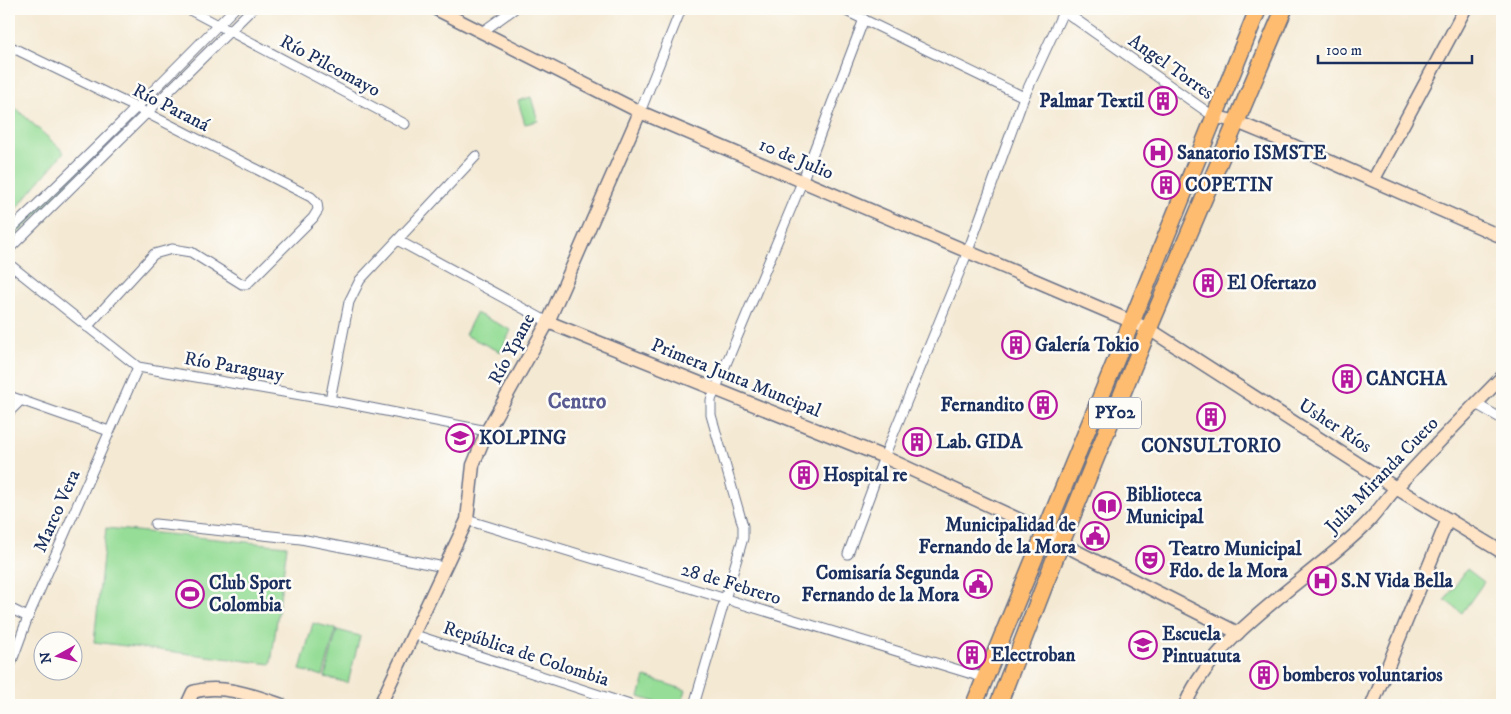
<svg xmlns="http://www.w3.org/2000/svg" width="1511" height="714" viewBox="0 0 1511 714" font-family="'IM FELL DW Pica',serif">
<style>
.green{fill:#96dd97;stroke:#58867a}
.lines{fill:none;stroke-linecap:round;stroke-linejoin:round}
.street-casing{stroke:#677087;stroke-width:11}
.secondary-casing{stroke:#677087;stroke-width:15}
.highway-casing{stroke:#677087;stroke-width:19}
.street{stroke:#fff;stroke-width:9}
.secondary{stroke:#ffe4c6;stroke-width:12}
.highway{stroke:#febc70;stroke-width:16}
.labels{text-anchor:middle;dominant-baseline:central;stroke-width:5;stroke-linejoin:round;paint-order:stroke}
.shield{fill:#fdfcf7;stroke:#5f6c8c;stroke-width:1}
.shield-label{font-size:18px;font-weight:bold;fill:#1b2f5e}
.street-label{font-size:19px;fill:#1b2f5e;stroke:#fdfcf7}
.poi-label{font-size:19px;font-weight:bold;fill:#1b2f5e;stroke:#fdfcf7;text-anchor:start}
.quarter-label{font-size:21px;font-weight:bold;fill:#585a91;stroke:#fdfcf7}
</style>
<rect width="100%" height="100%" fill="#fdfcf7"/>
<filter id="ink" filterUnits="userSpaceOnUse"><feTurbulence type="fractalNoise" baseFrequency=".02" numOctaves="2"/><feDisplacementMap in="SourceGraphic" scale="10" xChannelSelector="R" yChannelSelector="G"/><feConvolveMatrix kernelMatrix="1 2 1 2 8 2 1 2 1" color-interpolation-filters="sRGB"/></filter>
<filter id="wash" filterUnits="userSpaceOnUse"><feTurbulence type="fractalNoise" baseFrequency=".0096" numOctaves="4" result="noise"/><feDisplacementMap in="SourceGraphic" scale="20" xChannelSelector="R" yChannelSelector="G"/><feGaussianBlur stdDeviation="1.12" result="paint"/><feColorMatrix in="noise" values="0 0 0 0 0 0 0 0 0 0 0 0 0 0 0 0 0 1.4 0 .05"/><feComposite in="paint" operator="in"/></filter>
<g filter="url(#wash)">
<rect width="100%" height="100%" fill="#f4e9d3"/>
<!-- green -->
<g class="green">
<polygon points="531,97 538,121 525,124 518,101"/>
<polygon points="9,102 64,152 9,217"/>
<polygon points="130,119 132,121 9,242 9,239"/>
<polygon points="476,313 511,330 501,352 465,335"/>
<polygon points="106,528 287,546 271,664 94,642"/>
<polygon points="1467,569 1484,582 1462,613 1445,600"/>
<polygon points="313,623 336,629 323,676 300,670"/>
<polygon points="337,630 360,636 348,683 325,677"/>
<polygon points="645,677 686,690 681,705 665,705 639,697"/>
</g>
</g>
<g filter="url(#ink)">
<g class="lines">
<defs>
<g id="street">
<polyline points="188,9 405,124"/>
<polyline points="842,9 1024,97"/>
<polyline points="1061,9 1213,116"/>
<polyline points="482,32 514,9"/>
<polyline points="9,46 135,107 311,197 317,203 318,210 313,218 247,284 242,284 191,252 172,249 154,254 87,327"/>
<polyline points="640,112 681,9"/>
<path d="M9 231C86 159 160 84 234 9"/>
<polyline points="399,241 548,322"/>
<polyline points="9,249 252,9"/>
<polyline points="9,264 138,367 330,400 487,431"/>
<polyline points="9,396 109,431"/>
<polyline points="330,400 349,302 360,280 476,156"/>
<polyline points="1476,404 1502,419"/>
<polyline points="9,412 20,401"/>
<polyline points="467,520 985,678"/>
<polyline points="155,524 301,539 444,567"/>
<polyline points="848,554 884,457 968,251 1024,97 1064,10"/>
<polyline points="9,608 28,617"/>
<polyline points="412,634 630,705"/>
<polyline points="9,669 28,617 138,367"/>
<polyline points="694,705 743,538 743,526 711,415 711,400 802,182 864,19"/>
</g>
<g id="secondary">
<polyline points="436,9 640,112 1149,329 1396,488 1502,552"/>
<polyline points="1213,116 1237,122 1283,141 1502,237"/>
<polyline points="1374,179 1465,9"/>
<polyline points="548,322 884,457 1046,532 1062,544 1238,633"/>
<path d="M187 705 193 692C221 683 255 696 282 705"/>
<polyline points="380,705 467,520 473,465 487,431 548,322 640,112"/>
<path d="M1185 705C1216 632 1306 582 1363 527 1376 515 1385 500 1397 487 1431 449 1467 413 1502 377"/>
<polyline points="1372,705 1448,519"/>
</g>
<g id="highway">
<polyline points="974,705 1132,321 1258,9"/>
<polyline points="998,705 1055,558 1144,340 1284,9"/>
</g>
</defs>
<!-- street casing -->
<use href="#street" class="street-casing"/>
<!-- secondary casing -->
<use href="#secondary" class="secondary-casing"/>
<!-- highway casing -->
<use href="#highway" class="highway-casing"/>
<!-- street -->
<use href="#street" class="street"/>
<!-- secondary -->
<use href="#secondary" class="secondary"/>
<!-- highway -->
<use href="#highway" class="highway"/>
</g>
</g>
<!-- icons -->
<defs>
<symbol id="building-ring" viewBox="-11 -11 22 22"><circle r="9.5" fill="#fdfcf7" stroke="#b5179e" stroke-width="1.5"/><path d="M-4-6H4V6H1V3H-1V6H-4ZM-2.5-4.3h1.7v1.8h-1.7ZM.8-4.3h1.7v1.8H.8ZM-2.5-1h1.7V.8h-1.7ZM.8-1h1.7V.8H.8Z" fill="#b5179e"/></symbol>
<symbol id="hospital-ring" viewBox="-11 -11 22 22"><circle r="9.5" fill="#fdfcf7" stroke="#b5179e" stroke-width="1.5"/><path d="M-5-5h3v3.5h4V-5h3V5h-3V1.5h-4V5h-3Z" fill="#b5179e"/></symbol>
<symbol id="school-ring" viewBox="-11 -11 22 22"><circle r="9.5" fill="#fdfcf7" stroke="#b5179e" stroke-width="1.5"/><path d="M0-5L7-2L0 1L-7-2ZM-4 1L0 2.5L4 1V4Q0 6-4 4Z" fill="#b5179e"/></symbol>
<symbol id="library-ring" viewBox="-11 -11 22 22"><circle r="9.5" fill="#fdfcf7" stroke="#b5179e" stroke-width="1.5"/><path d="M-6-4Q-3-5.5-.7-3.5V5Q-3 3-6 4ZM6-4Q3-5.5 .7-3.5V5Q3 3 6 4Z" fill="#b5179e"/></symbol>
<symbol id="civic-ring" viewBox="-11 -11 22 22"><circle r="9.5" fill="#fdfcf7" stroke="#b5179e" stroke-width="1.5"/><path d="M-.6-6.5H3V-4.5H.6V-3L4-1V1h2V6H-6V1h2V-1L-.6-3ZM-1.2 2.5V6h2.4V2.5Z" fill="#b5179e"/></symbol>
<symbol id="theatre-ring" viewBox="-11 -11 22 22"><circle r="9.5" fill="#fdfcf7" stroke="#b5179e" stroke-width="1.5"/><path d="M-5-5.5Q0-4 5-5.5V0Q5 5 0 6Q-5 5-5 0ZM-3.3-2.5H-1v1.5H-3.3ZM1-2.5H3.3v1.5H1ZM-2.8 1Q0 5.5 2.8 1Z" fill="#b5179e"/></symbol>
<symbol id="stadium-ring" viewBox="-11 -11 22 22"><circle r="9.5" fill="#fdfcf7" stroke="#b5179e" stroke-width="1.5"/><path d="M0-5a6.5 5 0 1 0 0 10a6.5 5 0 1 0 0-10ZM-3.5-1.8h7v3.6h-7Z" fill="#b5179e"/></symbol>
</defs>
<g fill-rule="evenodd">
<use href="#building-ring" x="1147" y="85" width="32" height="32"/>
<use href="#hospital-ring" x="1142" y="137" width="32" height="32"/>
<use href="#building-ring" x="1150" y="169" width="32" height="32"/>
<use href="#building-ring" x="1192" y="267" width="32" height="32"/>
<use href="#building-ring" x="1000" y="329" width="32" height="32"/>
<use href="#building-ring" x="1331" y="363" width="32" height="32"/>
<use href="#building-ring" x="1027" y="389" width="32" height="32"/>
<use href="#building-ring" x="1195" y="401" width="32" height="32"/>
<use href="#school-ring" x="444" y="422" width="32" height="32"/>
<use href="#building-ring" x="901" y="426" width="32" height="32"/>
<use href="#building-ring" x="788" y="459" width="32" height="32"/>
<use href="#library-ring" x="1091" y="490" width="32" height="32"/>
<use href="#civic-ring" x="1079" y="520" width="32" height="32"/>
<use href="#theatre-ring" x="1134" y="544" width="32" height="32"/>
<use href="#hospital-ring" x="1306" y="565" width="32" height="32"/>
<use href="#civic-ring" x="962" y="568" width="32" height="32"/>
<use href="#stadium-ring" x="174" y="578" width="32" height="32"/>
<use href="#school-ring" x="1127" y="629" width="32" height="32"/>
<use href="#building-ring" x="956" y="639" width="32" height="32"/>
<use href="#building-ring" x="1248" y="659" width="32" height="32"/>
</g>
<g class="labels">
<!-- shield labels -->
<rect class="shield" x="1089" y="397.5" width="52" height="31" rx="4"/>
<g class="shield-label">
<text x="1115" y="413">PY02</text>
</g>
<!-- street labels -->
<g class="street-label">
<text transform="translate(330 66) rotate(28)">Río Pilcomayo</text>
<text transform="translate(1171 67) rotate(35)">Angel Torres</text>
<text transform="translate(171 108) rotate(27)">Río Paraná</text>
<text transform="translate(796 159) rotate(23)">10 de Julio</text>
<text transform="translate(512 349) rotate(-62)">Río Ypane</text>
<text transform="translate(234 367) rotate(10)">Río Paraguay</text>
<text transform="translate(736 378) rotate(22)">Primera Junta Muncipal</text>
<text transform="translate(1335 426) rotate(33)">Usher Ríos</text>
<text transform="translate(1382 475) rotate(-46)">Julia Miranda Cueto</text>
<text transform="translate(57 511) rotate(-66)">Marco Vera</text>
<text transform="translate(731 584) rotate(17)">28 de Febrero</text>
<text transform="translate(526 654) rotate(18)">República de Colombia</text>
</g>
<!-- poi labels -->
<g class="poi-label">
<text x="1144" y="101" text-anchor="end">Palmar Textil</text>
<text x="1177" y="153">Sanatorio ISMSTE</text>
<text x="1185" y="185">COPETIN</text>
<text x="1227" y="283">El Ofertazo</text>
<text x="1035" y="345">Galería Tokio</text>
<text x="1366" y="379">CANCHA</text>
<text x="1024" y="405" text-anchor="end">Fernandito</text>
<text x="479" y="438">KOLPING</text>
<text x="936" y="442">Lab. GIDA</text>
<text x="1211" y="446" text-anchor="middle">CONSULTORIO</text>
<text x="823" y="475">Hospital re</text>
<text x="1126" y="495">Biblioteca<tspan x="1126" dy="22">Municipal</tspan></text>
<text x="1076" y="525" text-anchor="end">Municipalidad de<tspan x="1076" dy="22">Fernando de la Mora</tspan></text>
<text x="1169" y="549">Teatro Municipal<tspan x="1169" dy="22">Fdo. de la Mora</tspan></text>
<text x="959" y="573" text-anchor="end">Comisaría Segunda<tspan x="959" dy="22">Fernando de la Mora</tspan></text>
<text x="1341" y="581">S.N Vida Bella</text>
<text x="209" y="583">Club Sport<tspan x="209" dy="22">Colombia</tspan></text>
<text x="1162" y="634">Escuela<tspan x="1162" dy="22">Pintuatuta</tspan></text>
<text x="991" y="655">Electroban</text>
<text x="1283" y="675">bomberos voluntarios</text>
</g>
<!-- quarter labels -->
<g class="quarter-label">
<text x="577" y="402">Centro</text>
</g>
</g>
<!-- margin -->
<rect width="1511" height="714" fill="none" stroke="#fdfcf7" stroke-width="30"/>
<!-- north arrow -->
<g transform="translate(58 656) rotate(262)"><circle r="24" fill="#fdfcf7" stroke="#a3aaba"/>
<path d="M0-4L9 19L0 12L-9 19Z" fill="#b5179e"/>
<text y="-8" font-size="14" font-weight="bold" text-anchor="middle" fill="#1b2f5e">N</text>
</g>
<!-- scale -->
<path d="M1318 55v8h154v-8" fill="none" stroke="#1b2f5e" stroke-width="2.5"/>
<text x="1326" y="55" font-size="15" fill="#1b2f5e" stroke="#fdfcf7" stroke-width="4" paint-order="stroke">100 m</text>
</svg>
